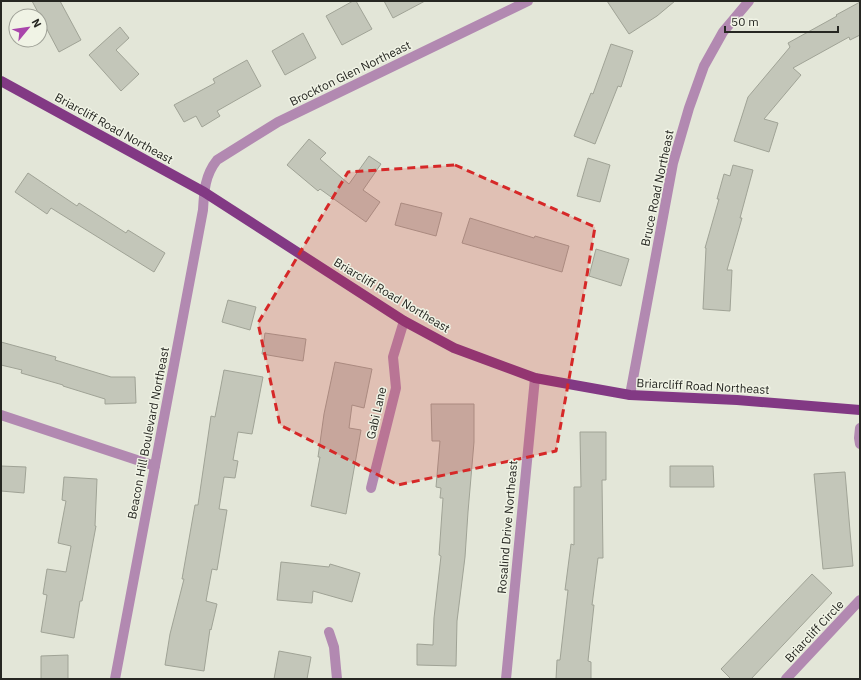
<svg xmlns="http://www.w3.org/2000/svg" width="861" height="680" viewBox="0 0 861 680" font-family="'IBM Plex Sans',sans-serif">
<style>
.building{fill:#c3c6b9;stroke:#a0a396}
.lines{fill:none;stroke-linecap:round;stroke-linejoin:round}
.minor{stroke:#b289b1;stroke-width:10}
.major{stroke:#823984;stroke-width:10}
.marked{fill:#d62828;fill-opacity:0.2;stroke:#d62828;stroke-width:3;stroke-dasharray:8 5;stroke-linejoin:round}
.labels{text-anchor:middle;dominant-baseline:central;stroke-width:3;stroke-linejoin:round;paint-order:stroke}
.street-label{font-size:12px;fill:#262722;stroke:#f0f3e5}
</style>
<rect width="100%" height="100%" fill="#e3e6d8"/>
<!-- building -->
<g class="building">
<polygon points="32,1 60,1 81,40 59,52"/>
<polygon points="353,1 356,1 372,29 342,45 326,16"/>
<polygon points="384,1 425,1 393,18"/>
<polygon points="607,1 675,1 657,16 629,34"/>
<polygon points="860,2 860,35 850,40 849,37 793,68 801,75 764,119 778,123 769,152 734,141 748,97 790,47 788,43 837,16 836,15"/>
<polygon points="120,27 129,38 116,50 139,74 121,91 89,55"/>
<polygon points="303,33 316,58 285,75 272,51"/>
<polygon points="611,44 633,51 621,87 618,86 595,144 574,136 591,93 593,94"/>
<polygon points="247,60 261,86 217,111 220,116 202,127 196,116 184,122 174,105 215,83 213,79"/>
<polygon points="309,139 326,153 320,159 349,184 369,156 381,164 363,190 380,202 366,222 320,189 318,191 287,165"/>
<polygon points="588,158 610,165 600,202 577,196"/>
<polygon points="733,165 753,170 740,218 742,218 727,270 732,270 730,311 703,309 706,248 705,248 719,199 717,199 724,174 730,176"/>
<polygon points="28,173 77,206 79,203 126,233 128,230 165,253 154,272 51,208 47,214 15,192"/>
<polygon points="401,203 442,213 436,236 395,225"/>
<polygon points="470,218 534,238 535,236 569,246 562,272 462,243"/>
<polygon points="596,249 629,259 621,286 589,276"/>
<polygon points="228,300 256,307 250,330 222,322"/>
<polygon points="265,333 306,339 303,361 262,354"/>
<polygon points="1,342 56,357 55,360 111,377 135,377 136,403 105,404 105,399 63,386 63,385 21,373 22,370 1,365"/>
<polygon points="335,362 372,369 364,408 352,405 349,428 361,430 346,514 311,506 320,457 318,457 324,414"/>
<polygon points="224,370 263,377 252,434 238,432 233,460 238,461 235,478 224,477 219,509 227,510 217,570 212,569 206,601 217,604 211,630 210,629 204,671 165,665 170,634 184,579 182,579 195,505 198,505 211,416 215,417"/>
<polygon points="431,404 474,404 474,442 468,512 465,557 457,621 456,666 417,665 417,644 433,645 434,618 441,556 439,555 443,498 440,498 441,488 436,487 440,441 432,441"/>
<polygon points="580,432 606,432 606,480 602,480 603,558 598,558 592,605 594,605 588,661 591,662 591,679 556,679 557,660 560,660 568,590 565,590 571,544 574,545 574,487 581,487"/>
<polygon points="1,466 26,467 24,493 1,491"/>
<polygon points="670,466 713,466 714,487 670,487"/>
<polygon points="845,472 853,566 823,569 814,474"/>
<polygon points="64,477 97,479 95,526 96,526 82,601 80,601 74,638 41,632 47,595 43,594 47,569 66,572 71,546 58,543 66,501 62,500"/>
<polygon points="281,562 329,567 330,564 360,573 352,602 313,591 312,603 277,600"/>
<polygon points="812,574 832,593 751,679 731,679 721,669"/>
<polygon points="279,651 311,657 307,679 274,679"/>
<polygon points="68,655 68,679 41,679 41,656"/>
</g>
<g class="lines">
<!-- minor -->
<g class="minor">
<polyline points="630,395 673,163 689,108 704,66 723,32 749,1"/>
<polyline points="1,415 155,466"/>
<polyline points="860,428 859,438 860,444"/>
<polyline points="371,488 396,388 393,357 404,321"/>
<polyline points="329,632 334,647 337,679"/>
<path d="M115 679 203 210C204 191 205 175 217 160L278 122 528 1"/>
<polyline points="506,679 535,378"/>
<polyline points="786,679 860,600"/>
</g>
<!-- major -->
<polyline class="major" points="1,81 204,192 404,321 454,348 535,378 630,395 737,400 860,410"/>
</g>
<!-- marked area -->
<path class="marked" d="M455 165 595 227 578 329 556 451 398 485 280 425 258 323 348 172Z"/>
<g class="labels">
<!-- street labels -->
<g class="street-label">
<text transform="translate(350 73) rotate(-26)">Brockton Glen Northeast</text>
<text transform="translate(114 128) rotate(29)">Briarcliff Road Northeast</text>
<text transform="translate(657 188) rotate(-78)">Bruce Road Northeast</text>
<text transform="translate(392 295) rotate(31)">Briarcliff Road Northeast</text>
<text transform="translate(703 386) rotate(3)">Briarcliff Road Northeast</text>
<text transform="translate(376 413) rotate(-77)">Gabi Lane</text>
<text transform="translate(148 433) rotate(-79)">Beacon Hill Boulevard Northeast</text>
<text transform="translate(507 527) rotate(-85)">Rosalind Drive Northeast</text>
<text transform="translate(814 631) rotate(-47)">Briarcliff Circle</text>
</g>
</g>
<!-- border -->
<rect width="861" height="680" fill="none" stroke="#262722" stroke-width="4"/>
<!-- north arrow -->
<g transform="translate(28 28) rotate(61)"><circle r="19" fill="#f0f3e5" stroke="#9fa197"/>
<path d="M0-3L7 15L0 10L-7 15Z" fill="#a945ab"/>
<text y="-6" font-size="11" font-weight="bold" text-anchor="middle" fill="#262722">N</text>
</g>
<!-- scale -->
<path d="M725 26v6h113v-6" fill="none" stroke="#262722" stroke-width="2"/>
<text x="731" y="26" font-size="12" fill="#262722" stroke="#f0f3e5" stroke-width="3" paint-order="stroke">50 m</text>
</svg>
